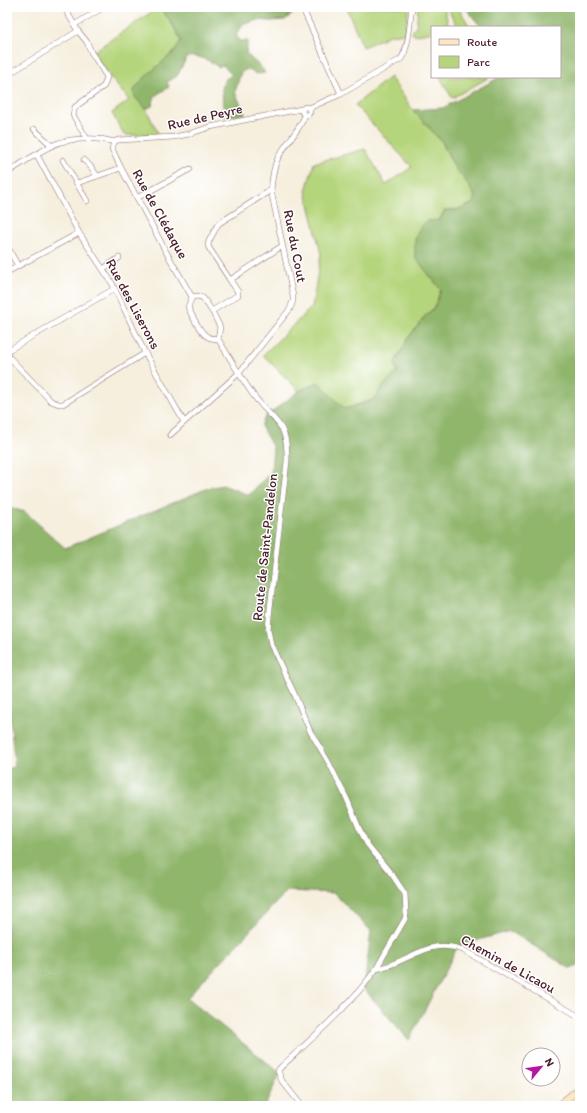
<svg xmlns="http://www.w3.org/2000/svg" width="587" height="1113" viewBox="0 0 587 1113" font-family="Itim,sans-serif">
<style>
.green{fill:#b5d57c;stroke:#807a54}
.forest{fill:#90b66c;stroke:#6d6a4c}
.lines{fill:none;stroke-linecap:round;stroke-linejoin:round}
.minor-casing{stroke:#86686a;stroke-width:6}
.secondary-casing{stroke:#86686a;stroke-width:8}
.minor{stroke:#fff;stroke-width:5}
.secondary{stroke:#fae7c3;stroke-width:7}
.labels{text-anchor:middle;dominant-baseline:central;stroke-width:3;stroke-linejoin:round;paint-order:stroke}
.street-label{font-size:14px;fill:#4a1f2b;stroke:#fff}
</style>
<rect width="100%" height="100%" fill="#fff"/>
<filter id="ink" filterUnits="userSpaceOnUse"><feTurbulence type="fractalNoise" baseFrequency=".025" numOctaves="2"/><feDisplacementMap in="SourceGraphic" scale="8" xChannelSelector="R" yChannelSelector="G"/><feConvolveMatrix kernelMatrix="1 2 1 2 8 2 1 2 1" color-interpolation-filters="sRGB"/></filter>
<filter id="wash" filterUnits="userSpaceOnUse"><feTurbulence type="fractalNoise" baseFrequency=".012" numOctaves="4" result="noise"/><feDisplacementMap in="SourceGraphic" scale="16" xChannelSelector="R" yChannelSelector="G"/><feGaussianBlur stdDeviation="0.9" result="paint"/><feColorMatrix in="noise" values="0 0 0 0 0 0 0 0 0 0 0 0 0 0 0 0 0 1.4 0 .05"/><feComposite in="paint" operator="in"/></filter>
<g filter="url(#wash)">
<rect width="100%" height="100%" fill="#f6efde"/>
<!-- green -->
<g class="green">
<polygon points="155,7 163,7 162,10 171,22 181,40 175,51 161,64 135,97 146,109 159,135 124,135 112,113 129,100 110,77 93,52 156,9"/>
<polygon points="346,7 409,7 405,33 390,35 363,47"/>
<polygon points="418,7 444,7 448,23 440,27 432,27 432,32 429,33 414,35 412,33 414,28 416,27"/>
<polygon points="456,7 458,7 470,27 458,27 449,11"/>
<polygon points="390,77 413,110 442,142 456,170 463,177 475,196 472,204 456,210 445,210 415,257 441,289 434,308 425,316 409,337 395,362 397,372 385,384 373,400 345,409 318,382 299,391 263,355 312,307 321,254 306,191 314,163 365,149 386,185 412,167 355,105"/>
<polygon points="440,77 490,77 452,98"/>
</g>
<!-- forest -->
<g class="forest">
<path d="M163 7H290L292 14 285 20 270 21 257 20 243 25 236 35 240 41H248L246 53C252 61 261 65 265 73L256 74 248 69 241 72 235 92 245 114 224 117 222 90 224 80 232 75 223 65 218 67C208 59 199 55 187 57L177 76 167 82 169 87C159 94 154 93 152 106L146 109 135 97 134 90 144 78 175 51 181 40 171 22 162 10Z"/>
<polygon points="465,7 580,7 580,964 571,969 510,931 458,946 409,1040 364,989 371,931 334,893 287,891 187,998 280,1073 265,1106 7,1106 7,769 15,767 8,699 7,698 7,507 25,512 65,548 208,488 223,485 249,495 271,472 273,448 261,426 265,417 299,391 318,382 345,409 373,400 385,384 397,372 395,362 409,337 425,316 434,308 441,290 415,257 415,240 418,231 426,221 440,220 445,210 456,210 472,204 475,196 463,177 456,170 442,142 413,110 443,108 500,77 560,77 560,27 481,27"/>
</g>
</g>
<g filter="url(#ink)">
<g class="lines">
<defs>
<g id="minor">
<polyline points="64,7 78,31 87,42 91,52 107,77 104,86 75,107 73,115 87,139"/>
<polyline points="302,7 341,94"/>
<polyline points="74,25 104,7"/>
<polyline points="7,75 78,31"/>
<circle cx="306" cy="111" r="4"/>
<path d="M309 108 341 94 401 59C409 48 410 21 412 7"/>
<polyline points="34,129 52,146"/>
<path d="M114 142 112 149 121 168 165 250 192 297 188 307C191 314 201 334 208 337 211 339 215 338 218 339 230 358 241 378 254 396 275 424 288 421 287 461L270 608 268 629 271 645 294 693 310 731 329 763 347 799 359 828 367 844 393 876 405 894 406 914 405 919 376 969"/>
<polyline points="114,142 118,140 174,137 189,134 210,127 285,112 302,109"/>
<polyline points="37,155 79,233 112,283 145,353 184,422"/>
<polyline points="63,160 87,201"/>
<polyline points="84,160 91,167 97,176"/>
<path d="M7 173C23 163 40 150 58 143 73 138 100 137 114 142"/>
<polyline points="77,183 121,168"/>
<polyline points="137,198 190,169"/>
<polyline points="7,246 18,266"/>
<polyline points="103,269 119,258"/>
<polyline points="7,272 79,233"/>
<polyline points="230,280 209,248 208,245 209,241 218,224 271,190"/>
<polyline points="192,297 198,296 203,298 212,311 220,327 218,339"/>
<polyline points="212,311 238,295 238,292 230,280 282,246"/>
<polyline points="7,351 114,289"/>
<polyline points="7,355 51,401 59,404 63,404 145,353"/>
<path d="M170 435 239 373 290 309 293 301V296L271 190C272 180 273 169 277 160 285 143 299 132 305 115"/>
<path d="M302 1106 282 1081 278 1071 280 1068C312 1038 351 1005 376 969 408 964 428 936 463 950L580 1017"/>
</g>
<polyline id="secondary" points="558,1106 580,1088"/>
</defs>
<!-- minor casing -->
<use href="#minor" class="minor-casing"/>
<!-- secondary casing -->
<use href="#secondary" class="secondary-casing"/>
<!-- minor -->
<use href="#minor" class="minor"/>
<!-- secondary -->
<use href="#secondary" class="secondary"/>
</g>
</g>
<g class="labels">
<!-- street labels -->
<g class="street-label">
<text transform="translate(205 117) rotate(-13)">Rue de Peyre</text>
<text transform="translate(160 214) rotate(61)">Rue de Clédaque</text>
<text transform="translate(295 246) rotate(79)">Rue du Cout</text>
<text transform="translate(133 304) rotate(62)">Rue des Liserons</text>
<text transform="translate(265 547) rotate(-84)">Route de Saint-Pandelon</text>
<text transform="translate(508 964) rotate(29)">Chemin de Licaou</text>
</g>
</g>
<!-- margin -->
<rect width="587" height="1113" fill="none" stroke="#fff" stroke-width="24"/>
<!-- legend -->
<rect x="431" y="26" width="130" height="52" fill="#ffffff" stroke="#b7a5aa"/>
<rect x="439" y="39" width="20" height="6" fill="#fae7c3" stroke="#b7a5aa"/>
<text x="467" y="46" font-size="12" fill="#4a1f2b">Route</text>
<rect x="439" y="56" width="20" height="12" fill="#b5d57c" stroke="#b7a5aa"/>
<text x="467" y="66" font-size="12" fill="#4a1f2b">Parc</text>
<!-- north arrow -->
<g transform="translate(541 1067) rotate(61)"><circle r="19" fill="#ffffff" stroke="#b7a5aa"/>
<path d="M0-3L7 15L0 10L-7 15Z" fill="#b5179e"/>
<text y="-6" font-size="11" font-weight="bold" text-anchor="middle" fill="#4a1f2b">N</text>
</g>
</svg>
